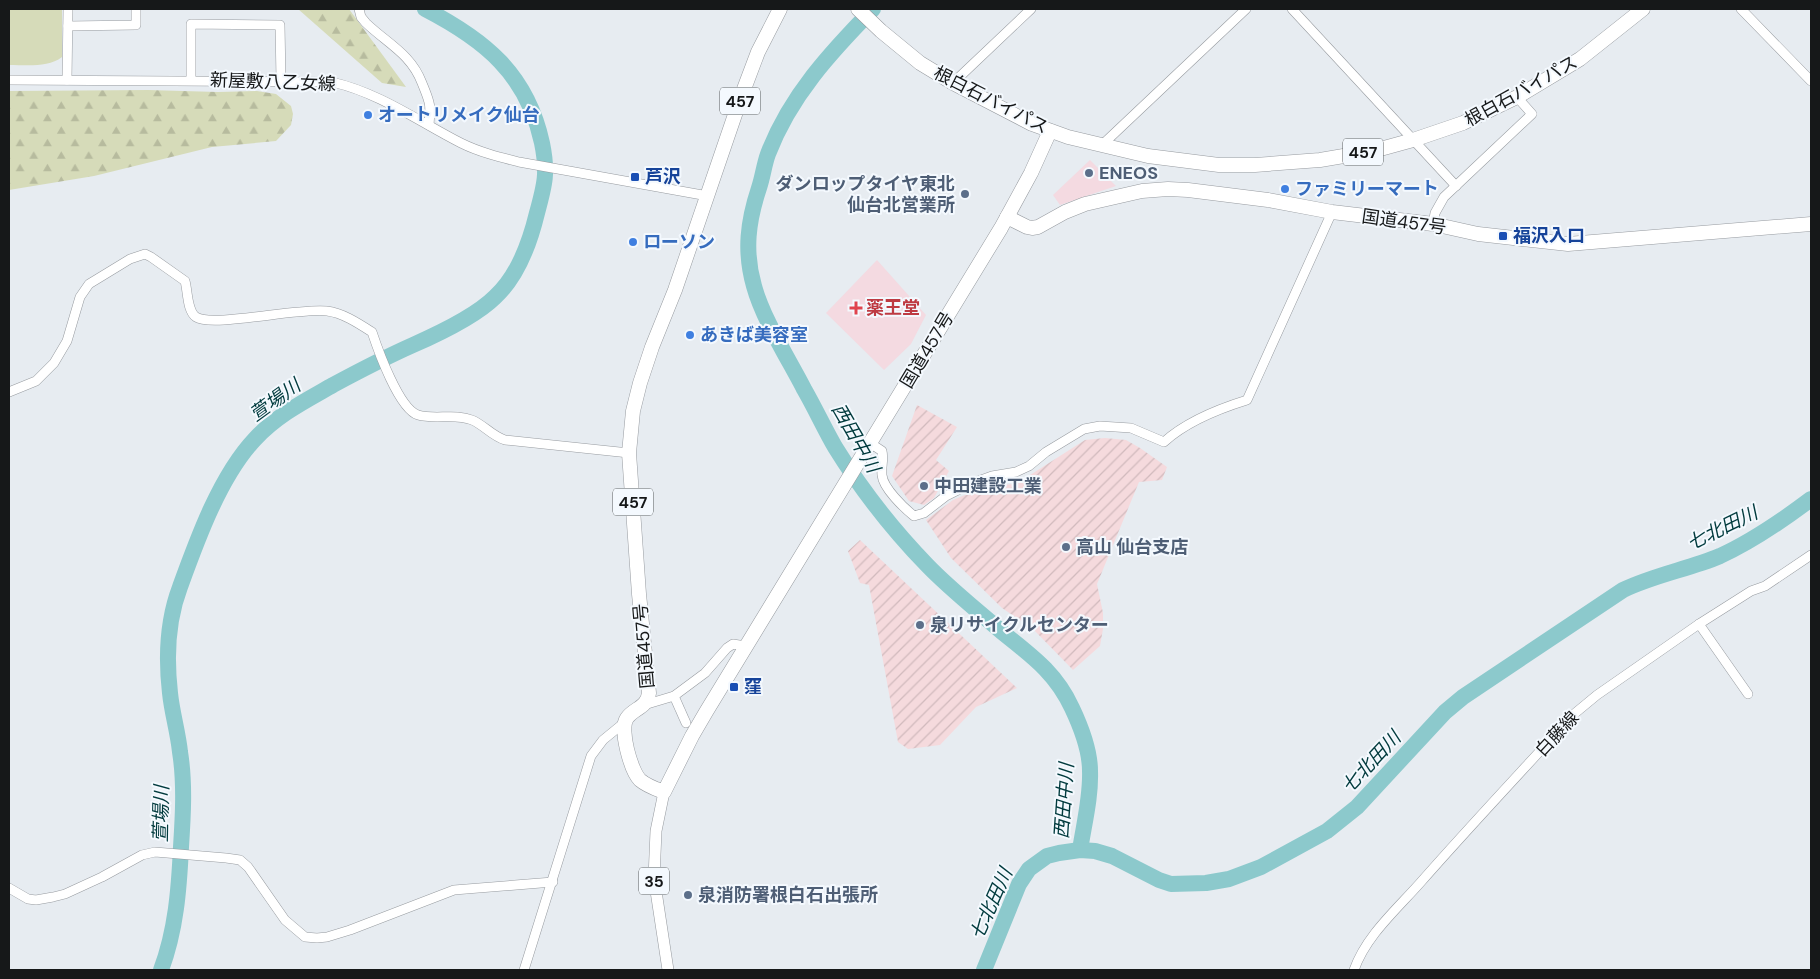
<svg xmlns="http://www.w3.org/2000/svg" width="1820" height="979" viewBox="0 0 1820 979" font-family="'DM Sans','Noto Sans JP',sans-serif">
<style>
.commercial{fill:#f4dae1}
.industrial{fill:url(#industrial-furrows)}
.forest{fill:url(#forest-firs)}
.park{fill:#d6dbb9}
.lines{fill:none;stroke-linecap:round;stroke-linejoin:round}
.river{stroke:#8cc9cc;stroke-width:16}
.minor-casing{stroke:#979ba0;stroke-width:10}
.major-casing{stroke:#979ba0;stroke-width:12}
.highway-casing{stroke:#979ba0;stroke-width:15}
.minor{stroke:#fff;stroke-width:9}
.major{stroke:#fff;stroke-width:11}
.highway{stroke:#fff;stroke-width:14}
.shop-dot{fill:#3f7fe0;stroke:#f4f9fe;stroke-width:2}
.service-dot{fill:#5c6f8a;stroke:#f4f9fe;stroke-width:2}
.transit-dot{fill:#1a4fb4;stroke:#f4f9fe;stroke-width:2}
.health-dot{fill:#e0444e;stroke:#f4f9fe;stroke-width:2}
.labels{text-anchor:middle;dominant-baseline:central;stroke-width:4;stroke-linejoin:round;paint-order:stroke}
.shield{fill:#f4f9fe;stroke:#595c5e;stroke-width:1}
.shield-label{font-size:16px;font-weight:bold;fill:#161819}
.street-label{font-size:18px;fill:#161819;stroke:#f4f9fe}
.shop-label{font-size:18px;font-weight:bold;fill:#366cbe;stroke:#f4f9fe;text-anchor:start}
.service-label{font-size:18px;font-weight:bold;fill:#4e5e75;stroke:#f4f9fe;text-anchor:start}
.transit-label{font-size:18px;font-weight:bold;fill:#164399;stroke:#f4f9fe;text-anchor:start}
.health-label{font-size:18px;font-weight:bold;fill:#be3a42;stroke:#f4f9fe;text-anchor:start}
.water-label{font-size:19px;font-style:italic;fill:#003a3d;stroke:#f4f9fe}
</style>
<defs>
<pattern id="industrial-furrows" width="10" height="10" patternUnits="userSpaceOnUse" patternTransform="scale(1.25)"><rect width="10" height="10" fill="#f5dadd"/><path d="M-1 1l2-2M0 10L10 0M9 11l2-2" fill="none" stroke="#d1babd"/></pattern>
<pattern id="forest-firs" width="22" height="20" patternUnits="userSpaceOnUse" patternTransform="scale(1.25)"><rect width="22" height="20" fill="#d6dbb9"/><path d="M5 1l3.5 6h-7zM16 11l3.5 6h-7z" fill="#b7bb9e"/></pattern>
</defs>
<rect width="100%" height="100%" fill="#e7ecf1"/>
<!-- commercial -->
<g class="commercial">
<polygon points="1090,160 1116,186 1060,205 1053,195"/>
<polygon points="877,260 926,315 911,344 884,370 826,313"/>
</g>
<!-- industrial -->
<g class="industrial">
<polygon points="917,405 957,427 936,460 949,471 934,498 924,505 909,501 892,476"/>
<polygon points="1105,438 1126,440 1140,448 1167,467 1162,480 1139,482 1097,584 1103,613 1103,629 1100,646 1073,670 1032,628 1002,608 951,558 926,520 953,500 986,486 1016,484 1085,440"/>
<polygon points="860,540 1017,688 976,707 940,745 908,749 898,742 869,585 860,583 848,551"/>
</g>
<!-- forest -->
<g class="forest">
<polygon points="298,9 349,9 406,87 382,83"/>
<polygon points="148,90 218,92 257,91 276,94 291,106 293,114 291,125 276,141 212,147 94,176 9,190 9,91"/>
</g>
<!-- park -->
<path class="park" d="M9 9H62V57C48 68 26 65 9 65Z"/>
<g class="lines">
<!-- river -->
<g class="river">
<path d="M873 9C831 52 790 96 768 154 764 165 763 176 759 188 748 221 744 251 754 286 763 319 788 358 804 389 815 408 824 428 835 447 861 489 892 529 927 565 950 589 977 610 1002 632 1032 656 1056 673 1072 708 1081 727 1090 750 1090 771 1091 797 1084 824 1080 850"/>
<path d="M161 970C176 930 179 889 181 847 183 816 185 783 180 752 178 732 172 713 170 693 166 658 167 621 180 587 197 540 220 476 255 439 277 415 305 401 333 385 359 371 386 357 413 345 438 334 476 316 495 297 518 276 530 242 537 213 545 184 548 172 542 143 527 74 485 40 425 9"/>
<path d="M984 970 1019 884 1029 869 1047 856 1059 853 1080 850 1095 851 1112 856 1159 880 1171 884 1206 883 1229 879 1261 867 1327 831 1357 807 1445 712 1463 697 1623 590C1654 575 1689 569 1720 556 1753 541 1783 520 1811 499"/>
</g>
<defs>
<g id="minor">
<path d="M359 9 361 17 366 23C388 44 411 54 422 83 430 103 431 103 429 125"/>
<polyline points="1292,9 1456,186"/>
<polyline points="1741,9 1811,81"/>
<polyline points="68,26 136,25 136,9"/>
<path d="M9 80 332 82C380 93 418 121 461 143 479 152 499 157 519 162L708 196"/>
<polyline points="67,80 68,9"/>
<polyline points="191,80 191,24 280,25 281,80"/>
<polyline points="953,83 1031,9"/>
<polyline points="1102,145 1246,9"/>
<polyline points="1433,224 1435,213 1444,197 1532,114 1517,97"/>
<path d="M9 392 36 381 54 363 67 341 80 297 89 284 130 259 145 254 151 257 185 281C188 292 187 311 196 317 212 328 300 307 327 311 343 313 358 323 372 332 378 350 399 409 418 415 435 420 455 413 472 420 484 425 492 436 505 440L629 453"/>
<path d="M870 443 882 451C884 459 881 467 882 475 883 488 904 508 914 516L924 513 946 496 970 484 992 476 1016 472 1029 466 1046 452 1084 429 1100 426 1131 428 1164 442C1187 421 1218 409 1247 400L1332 212"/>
<polyline points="1699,624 1748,694"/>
<polyline points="674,696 686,723"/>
<polyline points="644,705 674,696 705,673 727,648 733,644 745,646"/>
<polyline points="9,888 28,899 36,900 53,897 65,894 102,877 142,855 155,852 226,858 240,860 248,867 285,920 305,937 317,938 327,937 350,930 454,890 553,882"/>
<polyline points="524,970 591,756 603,740 625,722"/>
<path d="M1354 970C1366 936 1396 910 1420 883 1470 826 1523 770 1574 714L1597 695 1699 624 1751 591 1765 586 1811 555"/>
</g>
<polyline id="major" points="664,792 656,831 654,878 668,970"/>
<g id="highway">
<path d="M780 9 758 52 741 97 675 290 652 347 640 383 633 411 629 453 639 594 649 693C647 708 634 708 627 718 619 729 631 771 640 780 647 786 656 789 664 792L692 736 706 712 1001 228 1031 173 1050 131"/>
<polyline points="858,9 881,31 920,63 953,83 1032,124 1068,137 1148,156 1219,165 1255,165 1320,160 1373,151 1413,140 1463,123 1517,97 1580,59 1643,9"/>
<polyline points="1007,217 1027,227 1032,228 1038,227 1065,212 1085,204 1142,191 1168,189 1188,190 1268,200 1332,212 1433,224 1478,234 1568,244 1811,224"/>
</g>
</defs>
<!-- minor casing -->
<use href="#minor" class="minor-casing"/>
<!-- major casing -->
<use href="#major" class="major-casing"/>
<!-- highway casing -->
<use href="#highway" class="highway-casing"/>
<!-- minor -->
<use href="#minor" class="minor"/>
<!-- major -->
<use href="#major" class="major"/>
<!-- highway -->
<use href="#highway" class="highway"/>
</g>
<!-- markers -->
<g class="shop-dot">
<circle cx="368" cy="115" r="5"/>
<circle cx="1285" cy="189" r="5"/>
<circle cx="633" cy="242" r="5"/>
<circle cx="690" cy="335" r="5"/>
</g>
<g class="service-dot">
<circle cx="1089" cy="173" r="5"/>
<circle cx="965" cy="194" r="5"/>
<circle cx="924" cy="486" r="5"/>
<circle cx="1066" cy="547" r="5"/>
<circle cx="920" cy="625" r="5"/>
<circle cx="688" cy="895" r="5"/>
</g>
<g class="transit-dot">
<rect x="630" y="172" width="10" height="10" rx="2.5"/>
<rect x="1498" y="231" width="10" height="10" rx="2.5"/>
<rect x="729" y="682" width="10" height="10" rx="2.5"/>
</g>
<path class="health-dot" d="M853.5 300.5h5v5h5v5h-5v5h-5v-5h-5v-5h5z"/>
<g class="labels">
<!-- shield labels -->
<g class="shield">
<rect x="720" y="87.5" width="40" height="27" rx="4"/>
<rect x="1343" y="138.5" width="40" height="27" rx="4"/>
<rect x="613" y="488.5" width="40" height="27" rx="4"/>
<rect x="639" y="867.5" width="30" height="27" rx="4"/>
</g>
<g class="shield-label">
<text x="740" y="101">457</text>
<text x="1363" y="152">457</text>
<text x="633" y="502">457</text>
<text x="654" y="881">35</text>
</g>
<!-- street labels -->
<g class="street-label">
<text transform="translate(273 82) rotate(2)">新屋敷八乙女線</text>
<text transform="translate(1521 91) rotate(-29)">根白石バイパス</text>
<text transform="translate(991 100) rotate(27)">根白石バイパス</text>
<text transform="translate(1404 222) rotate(8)">国道457号</text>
<text transform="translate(927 350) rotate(-59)">国道457号</text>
<text transform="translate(644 646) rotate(-95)">国道457号</text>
<text transform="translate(1557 734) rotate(-47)">白藤線</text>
</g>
<!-- shop labels -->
<g class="shop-label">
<text x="378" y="115">オートリメイク仙台</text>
<text x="1295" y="189">ファミリーマート</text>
<text x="643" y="242">ローソン</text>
<text x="700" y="335">あきば美容室</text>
</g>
<!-- service labels -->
<g class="service-label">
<text x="1099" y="173">ENEOS</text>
<text x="955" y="184" text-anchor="end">ダンロップタイヤ東北<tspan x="955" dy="21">仙台北営業所</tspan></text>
<text x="934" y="486">中田建設工業</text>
<text x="1076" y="547">高山 仙台支店</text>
<text x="930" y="625">泉リサイクルセンター</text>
<text x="698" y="895">泉消防署根白石出張所</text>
</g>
<!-- transit labels -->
<g class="transit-label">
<text x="645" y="177">芦沢</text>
<text x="1513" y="236">福沢入口</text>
<text x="744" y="687">窪</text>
</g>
<!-- health labels -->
<g class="health-label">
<text x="866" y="308">薬王堂</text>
</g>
<!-- water labels -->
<g class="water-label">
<text transform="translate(275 400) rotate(-36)">萱場川</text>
<text transform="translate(856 438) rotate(60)">西田中川</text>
<text transform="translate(1722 528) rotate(-26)">七北田川</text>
<text transform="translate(1371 762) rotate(-47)">七北田川</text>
<text transform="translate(1064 801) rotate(-86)">西田中川</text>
<text transform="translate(161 814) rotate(-89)">萱場川</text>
<text transform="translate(991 904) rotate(-66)">七北田川</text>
</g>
</g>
<!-- border -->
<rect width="1820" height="979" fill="none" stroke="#161819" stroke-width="20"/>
</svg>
